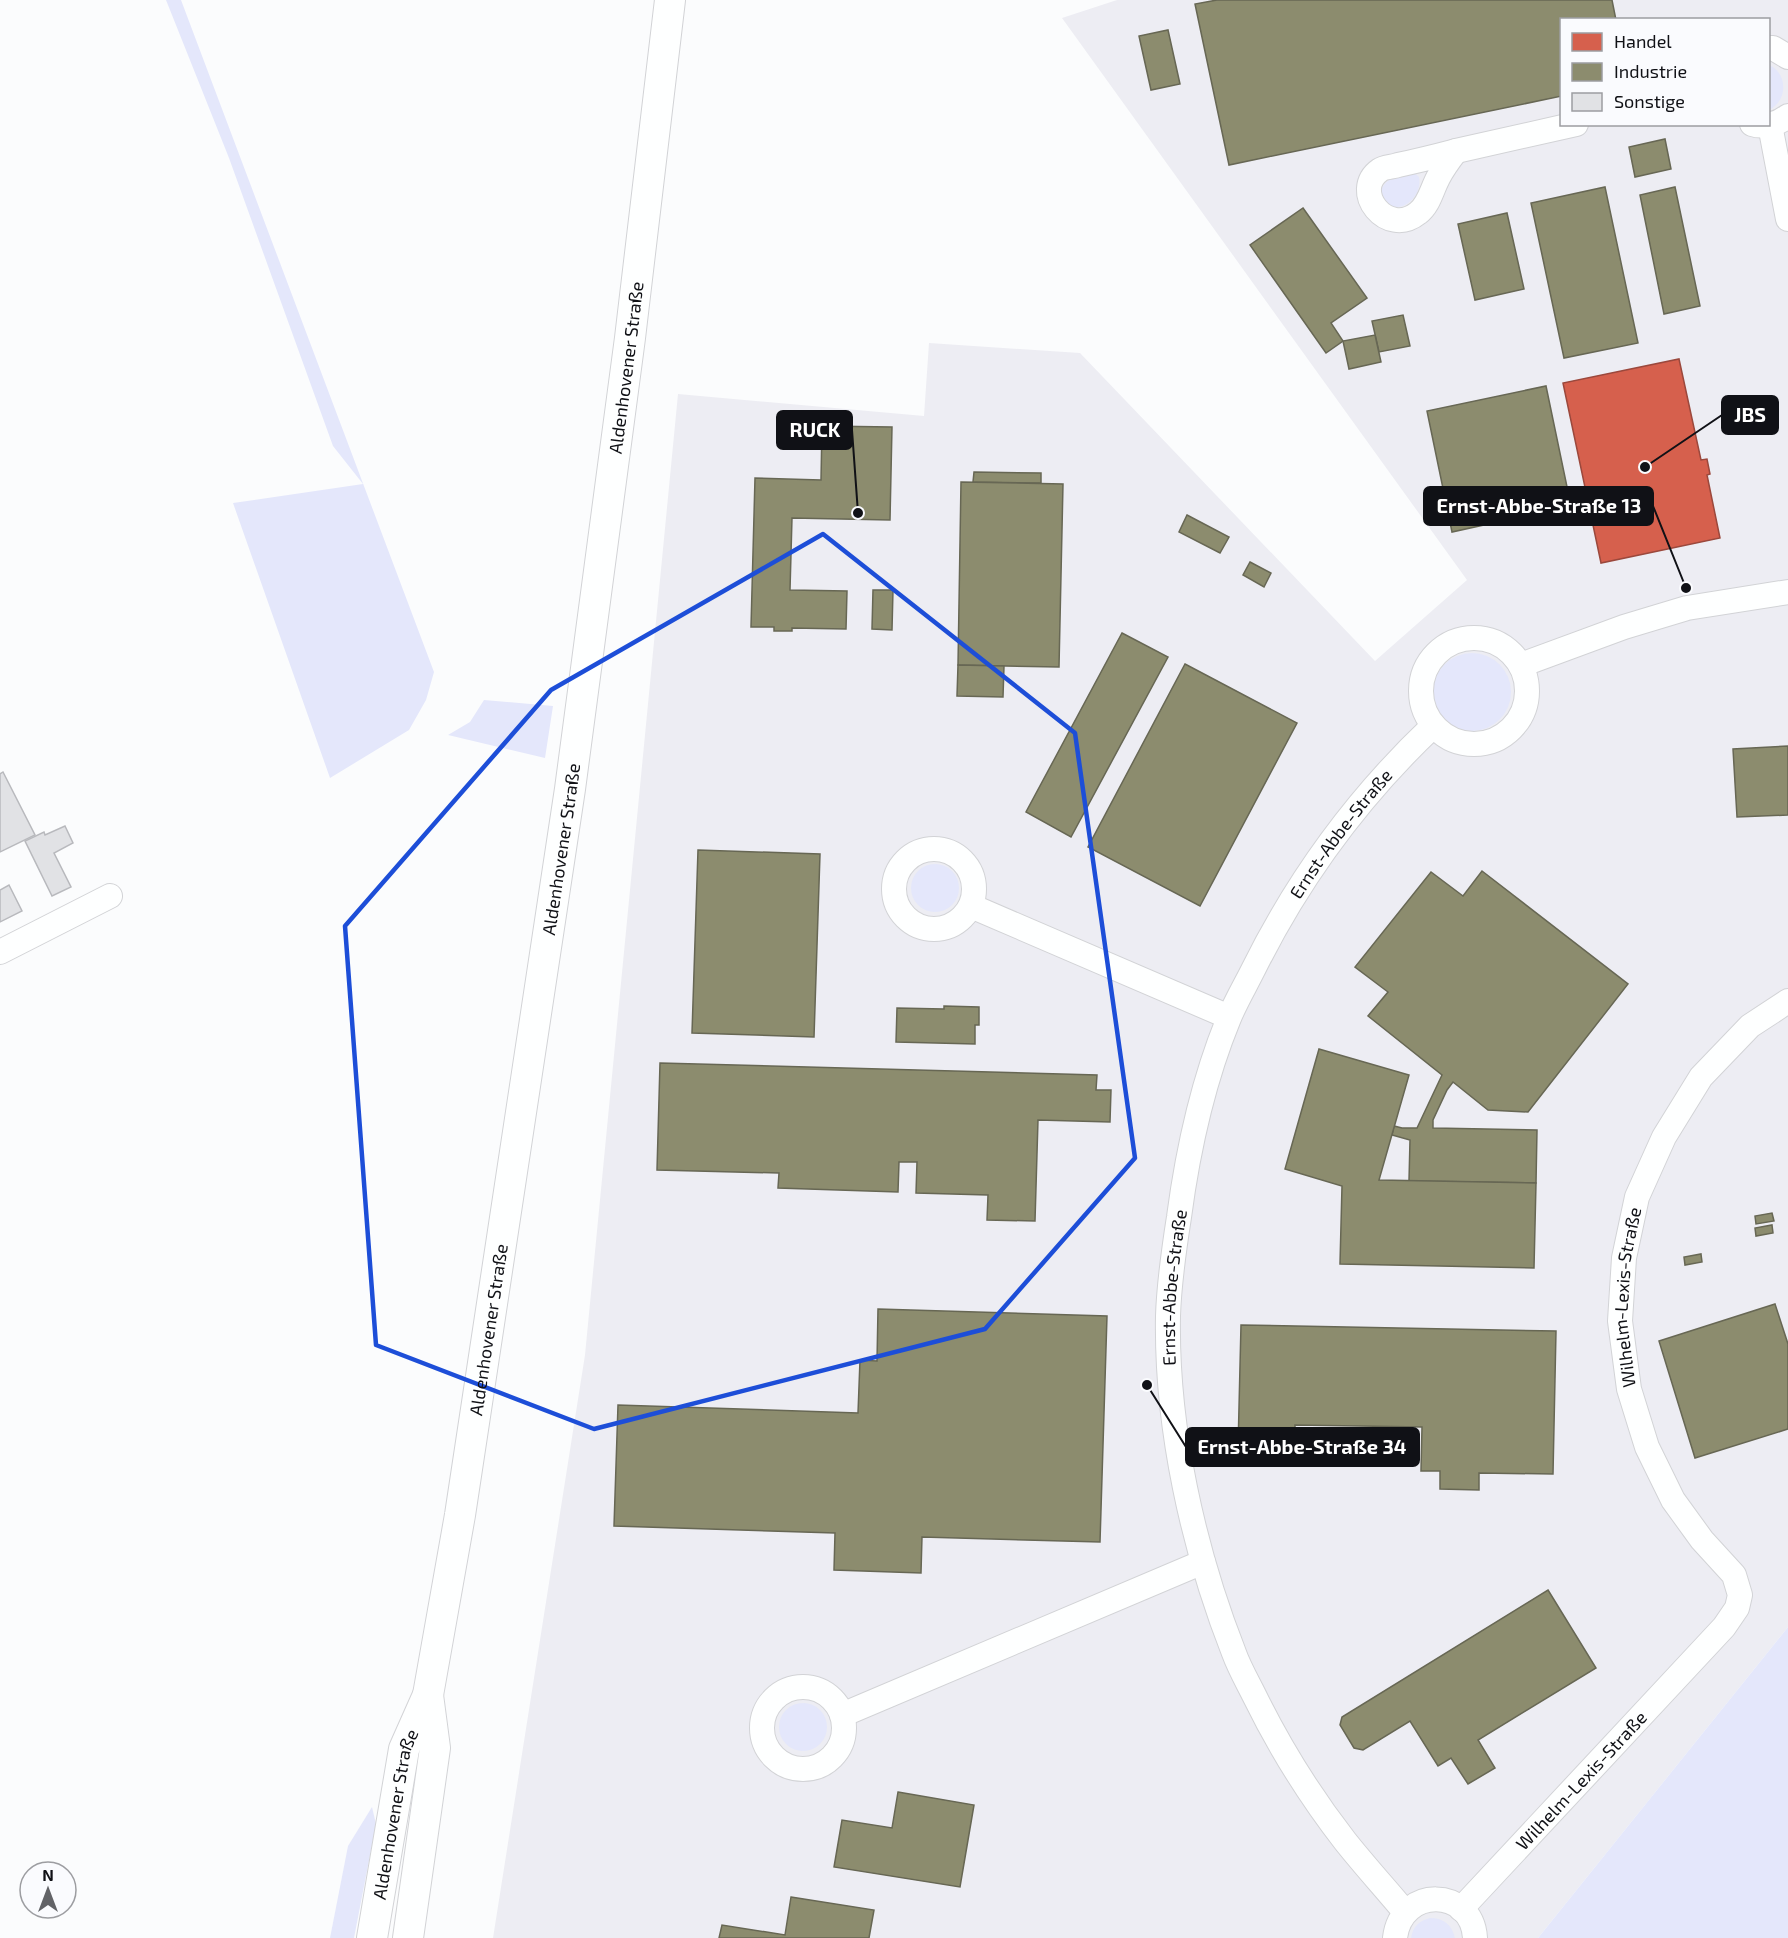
<svg xmlns="http://www.w3.org/2000/svg" width="1788" height="1938" viewBox="0 0 1788 1938" font-family="'Exo 2',sans-serif">
<style>
.built{fill:#ededf3;fill-rule:evenodd}
.green{fill:#e4e7fb}
.shops{fill:#d6604d;stroke:#9b483c;stroke-width:1.5}
.industry{fill:#8c8c6e;stroke:#676754;stroke-width:1.5}
.building{fill:#e1e2e5;stroke:#b8b9bd;stroke-width:1.5}
.lines{fill:none;stroke-linecap:round;stroke-linejoin:round}
.minor-casing{stroke:#d2d3d6;stroke-width:26}
.major-casing{stroke:#d2d3d6;stroke-width:32}
.minor{stroke:#feffff;stroke-width:24}
.major{stroke:#feffff;stroke-width:30}
.marked{fill:none;stroke:#1d4ed8;stroke-width:4.5;stroke-linejoin:round}
.labels{text-anchor:middle;dominant-baseline:central;stroke-width:6;stroke-linejoin:round;paint-order:stroke}
.street-label{font-size:18px;fill:#101116;stroke:#fafbfe}
.leader{fill:none;stroke:#101116;stroke-width:2}
.callout-dot{fill:#101116;stroke:#fafbfe;stroke-width:2}
.callout{fill:#101116;stroke:#101116;stroke-width:2}
.callout-label{font-size:20px;text-anchor:middle;font-weight:bold;fill:#fff}
</style>
<rect width="100%" height="100%" fill="#fbfcfd"/>
<!-- built -->
<path class="built" d="M1117 0H1788V1627L1538 1938H493L585 1355 678 394 924 416 929 343 1080 353 1375 661 1467 580 1062 18ZM1562 20H1768V124H1562Z"/>
<!-- green -->
<g class="green">
<polygon points="166,0 181,0 434,672 426,700 409,730 330,778 233,503 363,484 333,446 229,158"/>
<path d="M1769 65C1788 73 1788 101 1769 110Z"/>
<path d="M1413 172 1419 177C1424 200 1390 224 1381 190 1388 176 1399 175 1413 172Z"/>
<circle cx="1472" cy="692" r="39"/>
<polygon points="484,700 553,706 545,758 448,735 470,722"/>
<circle cx="935" cy="888" r="24"/>
<polygon points="1788,1627 1788,1938 1538,1938"/>
<circle cx="803" cy="1727" r="24"/>
<polygon points="372,1807 376,1824 354,1938 330,1938 348,1846"/>
<path d="M1430 1918C1444 1918 1452 1925 1455 1938H1411C1413 1926 1419 1921 1430 1918Z"/>
</g>
<!-- shops -->
<polygon class="shops" points="1679,359 1701,460 1707,459 1710,474 1707,475 1720,538 1601,563 1563,383"/>
<!-- industry -->
<g class="industry">
<polygon points="1217,0 1612,0 1616,20 1562,20 1562,96 1229,165 1195,4"/>
<polygon points="1168,30 1180,84 1151,90 1139,36"/>
<polygon points="1665,139 1671,169 1635,177 1629,147"/>
<polygon points="1605,187 1638,343 1564,358 1531,203"/>
<polygon points="1675,187 1700,306 1664,314 1640,195"/>
<polygon points="1303,208 1367,298 1331,323 1343,341 1326,353 1250,245"/>
<polygon points="1507,213 1524,289 1475,300 1458,224"/>
<polygon points="1403,315 1410,346 1379,352 1372,321"/>
<polygon points="1375,335 1381,362 1349,369 1343,341"/>
<polygon points="1546,386 1571,506 1452,532 1427,411"/>
<polygon points="822,426 892,427 890,520 792,518 790,590 847,591 846,629 792,628 792,631 774,631 774,627 751,627 755,478 821,480"/>
<polygon points="974,472 1041,473 1041,483 973,482"/>
<polygon points="961,482 1063,484 1059,667 958,665"/>
<polygon points="1187,515 1229,537 1220,553 1179,532"/>
<polygon points="1250,562 1271,573 1264,587 1243,575"/>
<polygon points="873,590 893,590 892,630 872,629"/>
<polygon points="1122,633 1168,657 1071,837 1026,812"/>
<polygon points="1185,664 1297,723 1200,906 1088,847"/>
<polygon points="958,665 1004,666 1003,697 957,696"/>
<polygon points="1788,746 1788,815 1737,817 1733,749"/>
<polygon points="698,850 820,854 814,1037 692,1033"/>
<polygon points="1482,871 1628,984 1528,1112 1488,1110 1453,1082 1447,1090 1433,1120 1433,1128 1537,1130 1536,1183 1409,1181 1410,1140 1392,1135 1394,1126 1402,1128 1417,1128 1442,1075 1368,1016 1388,992 1355,967 1431,872 1463,896"/>
<polygon points="944,1006 979,1007 979,1025 975,1025 975,1044 896,1042 897,1008 944,1009"/>
<polygon points="1319,1049 1409,1075 1379,1180 1536,1183 1534,1268 1340,1264 1342,1186 1285,1169"/>
<polygon points="660,1063 1097,1075 1096,1090 1111,1090 1110,1122 1038,1120 1035,1221 987,1220 988,1195 916,1193 917,1162 899,1162 898,1192 778,1188 779,1173 657,1170"/>
<polygon points="1772,1213 1774,1221 1756,1224 1755,1216"/>
<polygon points="1772,1225 1773,1233 1756,1236 1755,1228"/>
<polygon points="1701,1254 1702,1262 1685,1265 1684,1257"/>
<polygon points="1775,1304 1788,1344 1788,1429 1695,1458 1659,1341"/>
<polygon points="878,1309 1107,1316 1100,1542 922,1537 921,1573 834,1570 835,1533 614,1526 618,1405 858,1413 860,1360 877,1361"/>
<polygon points="1241,1325 1556,1331 1553,1474 1479,1473 1479,1490 1440,1489 1440,1471 1421,1471 1422,1427 1295,1425 1295,1450 1276,1450 1276,1458 1257,1458 1257,1450 1238,1449"/>
<polygon points="1548,1590 1596,1668 1478,1740 1495,1768 1468,1784 1451,1758 1438,1766 1410,1721 1363,1750 1354,1748 1340,1725 1342,1717"/>
<polygon points="898,1792 974,1805 960,1887 834,1867 842,1820 892,1828"/>
<polygon points="791,1897 874,1910 869,1938 719,1938 722,1925 785,1935"/>
</g>
<!-- building -->
<g class="building">
<polygon points="3,772 35,835 0,852 0,774"/>
<polygon points="65,826 73,843 54,853 71,887 52,896 25,841 44,832 45,835"/>
<polygon points="9,885 22,911 0,922 0,890"/>
</g>
<g class="lines">
<defs>
<g id="minor">
<polyline points="1768,48 1773,48 1788,57"/>
<path d="M1752 124C1764 128 1778 124 1788 116"/>
<polyline points="1770,125 1788,219"/>
<path d="M1456 151C1449 160 1443 168 1438 178 1432 189 1429 205 1418 213 1387 238 1350 191 1380 170 1384 167 1393 167 1398 165 1417 161 1437 156 1456 151Z"/>
<polyline points="1456,151 1576,124"/>
<circle cx="1474" cy="691" r="53"/>
<polyline points="1521,665 1624,627 1687,608 1788,592"/>
<circle cx="934" cy="889" r="40"/>
<polyline points="971,906 1229,1017"/>
<polyline points="0,952 110,896"/>
<circle cx="803" cy="1728" r="41"/>
<polyline points="842,1715 1203,1562"/>
<path id="s1" d="M1461 1909 1724 1627 1737 1608 1740 1595 1734 1575 1702 1540 1673 1500 1647 1447 1629 1389 1620 1321 1624 1258 1637 1197 1664 1137 1701 1077 1750 1026 1788 1001"/>
<path id="s2" d="M1405 1912C1385 1888 1364 1865 1345 1841 1310 1796 1279 1746 1254 1695 1247 1681 1239 1667 1234 1653 1193 1549 1166 1427 1168 1316 1169 1283 1174 1249 1179 1217 1188 1149 1203 1081 1229 1018 1236 1001 1245 986 1253 970 1298 879 1359 796 1433 726"/>
<path d="M1395 1938C1401 1886 1472 1887 1475 1938"/>
</g>
<g id="major">
<path id="s3" d="M372 1938 404 1749 428 1695 460 1515 570 789 630 338 670 0"/>
<polyline points="408,1938 435,1748 428,1695"/>
</g>
</defs>
<!-- minor casing -->
<use href="#minor" class="minor-casing"/>
<!-- major casing -->
<use href="#major" class="major-casing"/>
<!-- minor -->
<use href="#minor" class="minor"/>
<!-- major -->
<use href="#major" class="major"/>
</g>
<!-- marked area -->
<path class="marked" d="M823 534 1075 733 1135 1158 985 1329 594 1429 376 1345 345 926 551 690Z"/>
<g class="labels">
<!-- street labels -->
<g class="street-label">
<text stroke="none"><textPath href="#s3" startOffset="1593">Aldenhovener Straße</textPath></text>
<text stroke="none"><textPath href="#s2" startOffset="1179">Ernst-Abbe-Straße</textPath></text>
<text stroke="none"><textPath href="#s3" startOffset="1107">Aldenhovener Straße</textPath></text>
<text stroke="none"><textPath href="#s2" startOffset="686">Ernst-Abbe-Straße</textPath></text>
<text stroke="none"><textPath href="#s1" startOffset="752">Wilhelm-Lexis-Straße</textPath></text>
<text stroke="none"><textPath href="#s3" startOffset="621">Aldenhovener Straße</textPath></text>
<text stroke="none"><textPath href="#s1" startOffset="176">Wilhelm-Lexis-Straße</textPath></text>
<text stroke="none"><textPath href="#s3" startOffset="126">Aldenhovener Straße</textPath></text>
</g>
</g>
<!-- callouts -->
<path class="leader" d="M1645 467L1722 415M858 513L852 430M1686 588L1653 506M1147 1385L1186 1447"/>
<g class="callout-dot">
<circle cx="1645" cy="467" r="6"/>
<circle cx="858" cy="513" r="6"/>
<circle cx="1686" cy="588" r="6"/>
<circle cx="1147" cy="1385" r="6"/>
</g>
<g class="callout">
<rect x="1722" y="396" width="56" height="38" rx="6"/>
<rect x="777" y="411" width="75" height="38" rx="6"/>
<rect x="1424" y="487" width="229" height="38" rx="6"/>
<rect x="1186" y="1428" width="233" height="38" rx="6"/>
</g>
<g class="callout-label">
<text x="1750" y="422">JBS</text>
<text x="815" y="437">RUCK</text>
<text x="1539" y="513">Ernst-Abbe-Straße 13</text>
<text x="1302" y="1454">Ernst-Abbe-Straße 34</text>
</g>
<!-- legend -->
<rect x="1560" y="18" width="210" height="108" fill="#fafbfe" stroke="#9c9da1" stroke-width="1.5"/>
<rect x="1572" y="33" width="30" height="18" fill="#d6604d" stroke="#9c9da1" stroke-width="1.5"/>
<text x="1614" y="48" font-size="18" fill="#101116">Handel</text>
<rect x="1572" y="63" width="30" height="18" fill="#8c8c6e" stroke="#9c9da1" stroke-width="1.5"/>
<text x="1614" y="78" font-size="18" fill="#101116">Industrie</text>
<rect x="1572" y="93" width="30" height="18" fill="#e1e2e5" stroke="#9c9da1" stroke-width="1.5"/>
<text x="1614" y="108" font-size="18" fill="#101116">Sonstige</text>
<!-- north arrow -->
<g transform="translate(48 1890)"><circle r="28" fill="#fafbfe" stroke="#9c9da1" stroke-width="1.5"/>
<path d="M0-4.5L10 22L0 15L-10 22Z" fill="#626367"/>
<text y="-9" font-size="16" font-weight="bold" text-anchor="middle" fill="#101116">N</text>
</g>
</svg>
